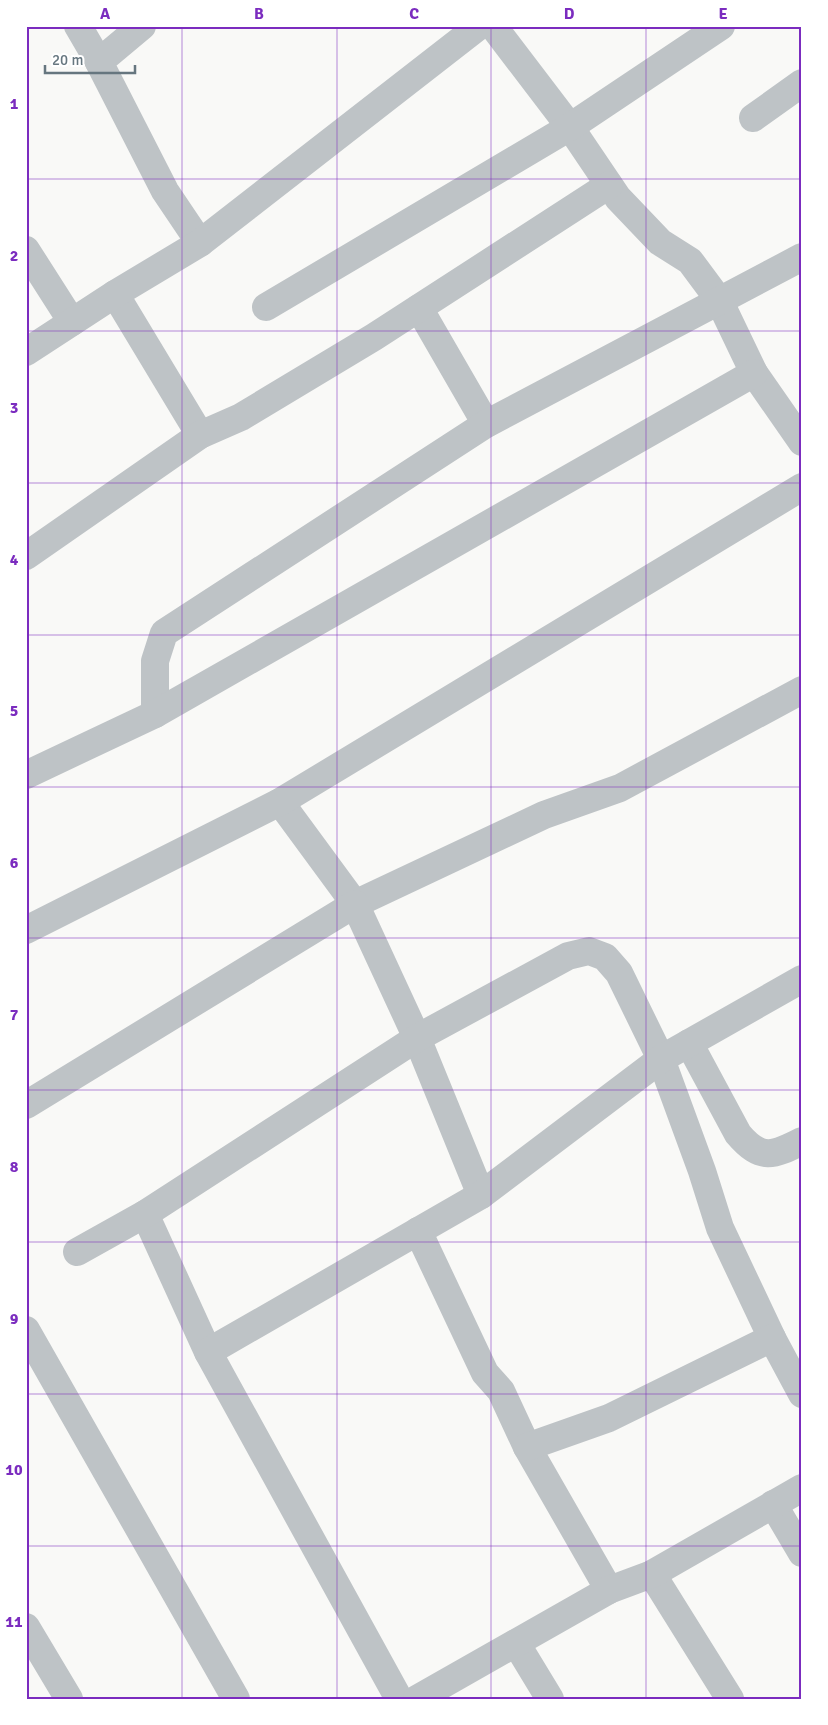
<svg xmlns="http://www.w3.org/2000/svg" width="828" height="1725" viewBox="0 0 828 1725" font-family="Signika,sans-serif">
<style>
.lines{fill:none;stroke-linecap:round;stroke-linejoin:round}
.minor{stroke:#bec3c6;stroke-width:28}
.grid{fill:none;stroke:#7b2cbf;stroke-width:1;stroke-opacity:0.55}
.neatline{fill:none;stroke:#7b2cbf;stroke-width:2}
.grid-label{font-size:16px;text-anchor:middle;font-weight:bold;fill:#7b2cbf}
</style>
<rect width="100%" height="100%" fill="#f9f9f7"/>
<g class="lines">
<!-- minor -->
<g class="minor">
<polyline points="78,26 99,62"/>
<polyline points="142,26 99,62 165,191 200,243"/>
<polyline points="493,26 570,127 618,198 660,242 690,261 719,300 754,373 802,442"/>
<polyline points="753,118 802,83"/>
<polyline points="26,250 72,322"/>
<polyline points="115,294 200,435"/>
<polyline points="266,307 570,127 721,26"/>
<polyline points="419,308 486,424"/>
<polyline points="26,352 115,294 200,243 479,26"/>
<polyline points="26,556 200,435 241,417 374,337 609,185"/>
<polyline points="155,714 155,661 164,633 486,424 802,257"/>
<polyline points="26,775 155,714 754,373"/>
<polyline points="280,802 355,904 544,815 620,788 802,690"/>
<polyline points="26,930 280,802 802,487"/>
<path d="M689 1043 738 1134C761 1161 773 1156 802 1141"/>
<polyline points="26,1105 355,904 417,1038 481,1195"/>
<polyline points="145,1214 208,1352"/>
<polyline points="418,1231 485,1373 501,1391 527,1447 609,1590"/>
<polyline points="77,1252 145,1214 417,1038 568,956 589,951 605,957 619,973 661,1059 702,1171 720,1228 772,1338 802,1394"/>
<polyline points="26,1330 236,1699"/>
<polyline points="527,1447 609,1418 772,1338"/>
<polyline points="773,1504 802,1553"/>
<polyline points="652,1574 730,1699"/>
<polyline points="26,1627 69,1699"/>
<polyline points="516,1643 550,1699"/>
<polyline points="399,1699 208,1352 481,1195 661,1059 802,979"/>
<polyline points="417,1699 609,1590 652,1574 802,1488"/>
</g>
</g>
<!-- grid -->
<path class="grid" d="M182 26V1699M337 26V1699M491 26V1699M646 26V1699M26 179H802M26 331H802M26 483H802M26 635H802M26 787H802M26 938H802M26 1090H802M26 1242H802M26 1394H802M26 1546H802"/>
<!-- border -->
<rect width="828" height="1725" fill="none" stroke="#ffffff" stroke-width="55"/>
<!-- scale -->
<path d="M45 65v8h90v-8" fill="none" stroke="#66767f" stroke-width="2.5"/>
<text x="52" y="65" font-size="15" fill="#66767f" stroke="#ffffff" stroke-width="4" paint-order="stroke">20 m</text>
<rect x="28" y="28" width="772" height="1670" class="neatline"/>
<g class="grid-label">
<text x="105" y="19">A</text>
<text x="259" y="19">B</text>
<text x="414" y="19">C</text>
<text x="569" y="19">D</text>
<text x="723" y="19">E</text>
<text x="14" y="109">1</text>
<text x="14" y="261">2</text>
<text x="14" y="413">3</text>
<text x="14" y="565">4</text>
<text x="14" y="716">5</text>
<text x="14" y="868">6</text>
<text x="14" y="1020">7</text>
<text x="14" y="1172">8</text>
<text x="14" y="1324">9</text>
<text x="14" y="1475">10</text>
<text x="14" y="1627">11</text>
</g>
</svg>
